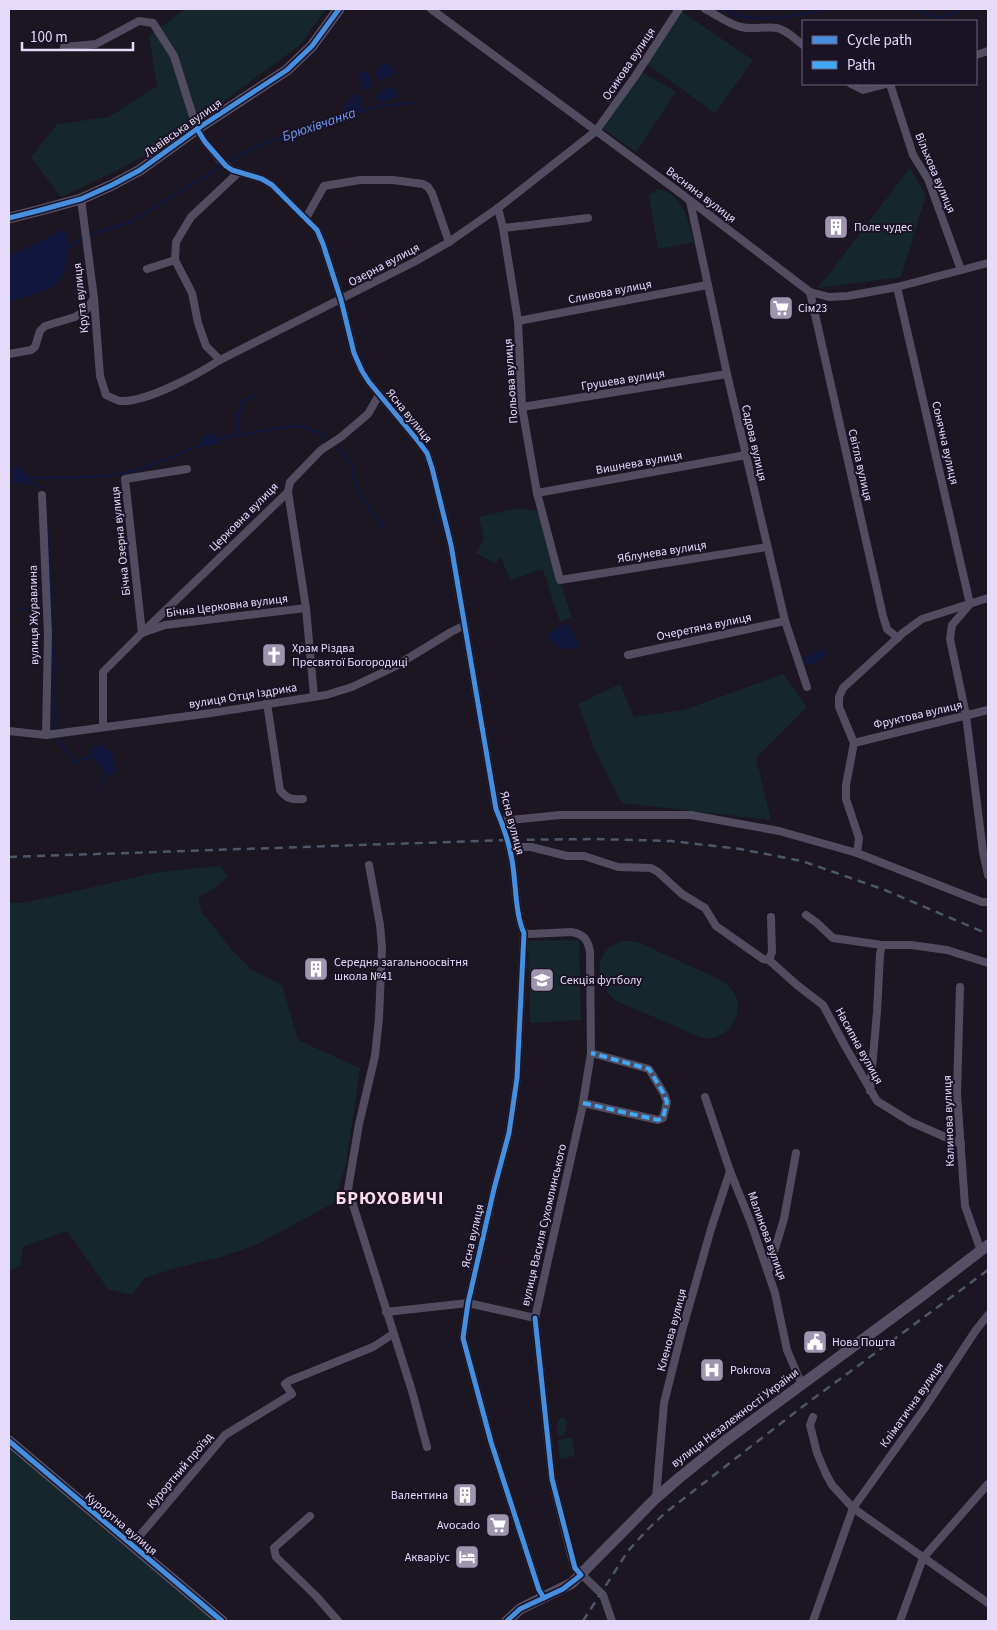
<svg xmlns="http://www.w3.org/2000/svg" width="997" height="1630" viewBox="0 0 997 1630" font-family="'Source Sans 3',sans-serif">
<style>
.green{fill:#16262d}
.water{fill:#11163d}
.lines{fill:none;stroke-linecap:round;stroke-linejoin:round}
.stream{stroke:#11163d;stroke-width:2.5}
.minor{stroke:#524c61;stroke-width:8}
.secondary{stroke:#565067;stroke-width:11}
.rail{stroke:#4d576a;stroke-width:2.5;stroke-dasharray:8 6;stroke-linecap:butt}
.quiet{stroke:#3fa9f5;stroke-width:4;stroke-dasharray:8 4;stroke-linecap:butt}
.cycleway-casing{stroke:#1a1225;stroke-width:8}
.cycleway{stroke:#468fdf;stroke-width:5}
.labels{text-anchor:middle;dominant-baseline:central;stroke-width:4;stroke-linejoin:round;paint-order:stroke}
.street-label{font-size:12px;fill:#e6dafb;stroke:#1a1225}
.poi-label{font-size:12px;fill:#e6dafb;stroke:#1a1225;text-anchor:start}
.water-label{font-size:14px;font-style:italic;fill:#7298f1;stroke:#1a1225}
.district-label{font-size:18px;font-weight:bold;letter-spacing:1px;fill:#fbdce8;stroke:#1a1225}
</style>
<rect width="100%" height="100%" fill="#1b1621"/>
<!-- green -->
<g class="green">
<polygon points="185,9 326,9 300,45 167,143 118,170 61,197 31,157 57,124 109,117 157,86 149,36"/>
<polygon points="682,12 753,60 715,113 647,64"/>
<polygon points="639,70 676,92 636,152 602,128"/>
<polygon points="910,168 926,195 901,277 818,288"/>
<path d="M657 189C684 193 688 221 694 242L658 249 649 195Z"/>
<polygon points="519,508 538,511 572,618 560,622 543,569 510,580 501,557 494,563 476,553 484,539 479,517"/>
<polygon points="783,674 807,707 756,758 771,820 622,803 595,750 578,704 620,684 634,717 684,710"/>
<polygon points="220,866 228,877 213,889 198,898 202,912 231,949 252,970 282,985 298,1040 360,1068 346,1164 335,1202 258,1244 221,1257 179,1267 145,1278 132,1295 108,1289 67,1231 23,1247 20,1266 9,1271 9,902 23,903 159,872"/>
<polygon points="579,940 581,1022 580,1020 530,1023 528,941"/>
<path d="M623 941H632L640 943C657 951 675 959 692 967 706 974 722 978 732 990 747 1008 731 1038 709 1038 696 1038 684 1030 673 1025 654 1017 635 1009 616 1001 601 990 591 963 609 948 613 945 618 943 623 941Z"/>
<path d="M565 1417 567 1423 565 1435 559 1437C555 1430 557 1425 560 1418Z"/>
<polygon points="572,1437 575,1456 560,1459 557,1440"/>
<polygon points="9,1447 216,1621 9,1621"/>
</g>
<!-- water -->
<g class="water">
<path d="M385 63 392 66 394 73 390 77 379 80C373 73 377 66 385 63Z"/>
<path d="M365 71C370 73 373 82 371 88L364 91 357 76 361 72Z"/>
<polygon points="391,87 394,88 397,97 382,102 378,100 377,95 380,92"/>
<path d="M355 94 360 96C368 111 352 122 338 120L343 108Z"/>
<path d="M61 230H65C69 241 69 250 67 261 63 294 33 292 9 303V256L47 238Z"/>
<polygon points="215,432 219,443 212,446 204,446 201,440 203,437"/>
<path d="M20 465C25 470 26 477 27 483L25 485 20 482 12 483 16 468Z"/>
<path d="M567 624 580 644C578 648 574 649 569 650L566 646 560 649 549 637 548 634 560 626Z"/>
<path d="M819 650H823L826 655C822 661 812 666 806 664L804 660 807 657Z"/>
<path d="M101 745 105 746 106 750 112 752 116 768 115 773 109 774C101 768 95 761 91 751L93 747Z"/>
</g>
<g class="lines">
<!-- stream -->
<g class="stream">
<path d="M723 9C749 26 796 16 825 9"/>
<path d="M917 9C939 22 941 18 964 9"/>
<polyline points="357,112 380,106 412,103"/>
<path d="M230 161C264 140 303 130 340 118"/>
<polyline points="90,235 131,222 220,167"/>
<polyline points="68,248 81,239"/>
<polyline points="236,435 239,424 237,414 242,410 239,407 243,401 249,399 254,395"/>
<polyline points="217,439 290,426 306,427 325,436"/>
<polyline points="337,447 351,464 358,491 384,528"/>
<polyline points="9,468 17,475"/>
<path d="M114 475C146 470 176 455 205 443"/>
<path d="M23 478C52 477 80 479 109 475"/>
<polyline points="24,479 40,488"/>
<polyline points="45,495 51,584 56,730"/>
<polyline points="36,606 42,605"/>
<polyline points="20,610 30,608"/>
<polyline points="56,738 75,762 86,758 95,757"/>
<polyline points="100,789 107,769"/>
</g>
<!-- minor -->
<g class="minor">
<polyline points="431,9 675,189 810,292 829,297 848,296 897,287 988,263"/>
<path d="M705 9C717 15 728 24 741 27 753 30 765 26 777 28 787 30 795 39 803 45"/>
<path d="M64 47 96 44 139 21 153 23 174 56 197 129 205 142 220 160 232 170 262 179 272 185 317 230 323 244 341 300 354 353 362 371 369 382 418 441 427 453 432 468 451 545 496 809C503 825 509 843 512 860 516 881 515 915 524 933L517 1078 509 1133 494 1189 468 1303 463 1338 491 1442 539 1590 544 1598"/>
<polyline points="976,55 988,51"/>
<polyline points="851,84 863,90 886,84"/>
<polyline points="890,84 913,155 928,179 961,270"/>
<path d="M81 199 94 298 100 376 106 395C110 397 116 400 120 401 146 403 198 374 220 360L414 262 449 242 498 208 596 131 636 75 679 9"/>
<polyline points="690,201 727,374 785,621 807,687"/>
<polyline points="498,208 503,228 518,321 522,407 537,493 560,580 767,547"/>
<polyline points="306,218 324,186 360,180 393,180 423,184 428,187 432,193 449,242"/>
<polyline points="503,228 588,218"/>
<polyline points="147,269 175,260"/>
<polyline points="897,287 970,604 952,625 950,639 966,715 983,852 988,875"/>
<polyline points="810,292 883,616 887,629 898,638"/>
<polyline points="518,321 707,285"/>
<polyline points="9,354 31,350 35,347 40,331 45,326 75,317 87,309 94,298"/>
<polyline points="220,360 206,346 198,323 192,293 175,260 176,242 191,217 239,172"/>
<polyline points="522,407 727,374"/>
<polyline points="288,492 306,608 314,696"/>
<polyline points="537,493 746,455"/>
<polyline points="42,495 48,634 46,735"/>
<polyline points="142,633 288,492 290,482 321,450 341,437 368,414 379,395"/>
<polyline points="142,633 125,479 187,469"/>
<polyline points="628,655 785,621"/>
<path d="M267 703 280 790C287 799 292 800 303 799"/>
<polyline points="103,727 103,672 142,633 165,625 306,608"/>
<polyline points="9,731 46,735 211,713 326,695 352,687 394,667 451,632 465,625"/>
<polyline points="854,743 988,710"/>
<polyline points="501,821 560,815 691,815 779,831 857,853 982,902 988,902"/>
<polyline points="509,847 531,847 567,856 584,856 618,867 651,868 658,872 682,894 705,908 716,926 763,959 769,960 797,985 823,1005 845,1046 877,1101 911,1122 961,1144"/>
<polyline points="857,853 859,838 846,799 846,785 854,743 839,707 839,697 843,688 904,632 922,619 988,598"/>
<polyline points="369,865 380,925 382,948 379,1018 375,1056 359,1124 348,1189 412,1391 427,1447"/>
<polyline points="806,915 817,923 833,938 882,945 911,945 947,950 988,963"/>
<path d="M524 933 530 934 571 932C584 934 588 940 590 952L591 1053 582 1109 535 1318 552 1479 571 1555 575 1568 603 1595 612 1621"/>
<polyline points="769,960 772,952 771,917"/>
<polyline points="960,987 957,1094 965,1206 981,1251"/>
<polyline points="870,1091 877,1012 880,954 882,945"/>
<polyline points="705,1097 730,1171 751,1223 775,1293 787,1350 802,1385"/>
<polyline points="583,1103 658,1120 663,1118 667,1102 664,1094 649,1069 591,1053"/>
<polyline points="768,1272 784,1219 796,1153"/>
<polyline points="386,1312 468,1303 535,1318"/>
<polyline points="813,1417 810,1425 817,1453 826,1474 832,1485 853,1508 988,1603"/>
<polyline points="656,1498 664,1403 682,1331 711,1229 730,1171"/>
<polyline points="310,1516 274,1548 276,1557 316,1596 338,1621"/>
<polyline points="131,1546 225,1435 292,1394 285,1384 289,1381 373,1347 393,1334"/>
<polyline points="813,1621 853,1508 924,1409 976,1330 988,1315"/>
<polyline points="900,1621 923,1558 988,1484"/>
</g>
<!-- secondary -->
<g class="secondary">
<polyline points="9,218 37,211 81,199 112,185 140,170 197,129 287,70 312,46 339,9"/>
<polyline points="9,1441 222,1621"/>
<polyline points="507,1621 520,1609 572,1583 656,1498 679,1478 725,1441 919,1298 988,1245"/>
</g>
<!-- rail -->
<g class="rail">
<polyline points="9,857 507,840 596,839 671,841 740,849 802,861 885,890 988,934"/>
<polyline points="583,1621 628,1551 646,1531 665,1513 802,1407 988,1270"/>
</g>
<!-- quiet -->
<polyline class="quiet" points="583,1103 658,1120 663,1118 667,1102 664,1094 649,1069 591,1053"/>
<defs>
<g id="cycleway">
<path d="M197 129 205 142 226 166 232 170 262 179 272 185 317 230 323 244 341 300 354 353 362 371 369 382 418 441 427 453 432 468 451 545 496 809C503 825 509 843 512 860 516 881 515 915 524 933L517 1078 509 1133 494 1189 468 1303 463 1338 491 1442 539 1590 544 1598"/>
<polyline points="9,218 37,211 81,199 112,185 140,170 197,129 287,70 312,46 339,9"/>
<polyline points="9,1441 222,1621"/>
<polyline points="507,1621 520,1609 563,1589 581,1575 575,1568 552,1479 535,1318"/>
</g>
</defs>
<!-- cycleway casing -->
<use href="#cycleway" class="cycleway-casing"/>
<!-- cycleway -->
<use href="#cycleway" class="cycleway"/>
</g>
<!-- icons -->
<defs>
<symbol id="building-square" viewBox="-11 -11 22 22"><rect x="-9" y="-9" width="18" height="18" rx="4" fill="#9f95af" stroke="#1a1225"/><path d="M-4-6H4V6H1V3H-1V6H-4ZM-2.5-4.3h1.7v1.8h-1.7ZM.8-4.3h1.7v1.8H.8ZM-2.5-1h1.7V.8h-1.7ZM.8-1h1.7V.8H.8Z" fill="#fff"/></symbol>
<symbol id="supermarket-square" viewBox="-11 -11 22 22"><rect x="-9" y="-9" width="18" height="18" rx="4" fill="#9f95af" stroke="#1a1225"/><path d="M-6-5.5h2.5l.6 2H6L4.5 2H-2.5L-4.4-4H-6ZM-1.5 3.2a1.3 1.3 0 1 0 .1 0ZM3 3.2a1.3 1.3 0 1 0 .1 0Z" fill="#fff"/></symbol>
<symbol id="church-square" viewBox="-11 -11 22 22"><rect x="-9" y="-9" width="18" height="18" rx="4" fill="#9f95af" stroke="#1a1225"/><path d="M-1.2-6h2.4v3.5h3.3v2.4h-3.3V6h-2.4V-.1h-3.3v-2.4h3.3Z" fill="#fff"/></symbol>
<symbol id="school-square" viewBox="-11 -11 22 22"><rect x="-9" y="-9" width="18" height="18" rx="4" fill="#9f95af" stroke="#1a1225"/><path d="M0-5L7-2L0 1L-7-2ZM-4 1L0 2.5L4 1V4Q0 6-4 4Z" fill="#fff"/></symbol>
<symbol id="civic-square" viewBox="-11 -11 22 22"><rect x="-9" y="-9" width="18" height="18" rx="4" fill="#9f95af" stroke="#1a1225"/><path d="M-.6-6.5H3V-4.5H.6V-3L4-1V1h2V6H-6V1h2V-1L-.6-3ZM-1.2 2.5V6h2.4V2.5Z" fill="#fff"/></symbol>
<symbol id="hospital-square" viewBox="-11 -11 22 22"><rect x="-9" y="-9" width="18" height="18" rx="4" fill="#9f95af" stroke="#1a1225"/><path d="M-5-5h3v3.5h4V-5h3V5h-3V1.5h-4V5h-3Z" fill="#fff"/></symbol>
<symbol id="hotel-square" viewBox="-11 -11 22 22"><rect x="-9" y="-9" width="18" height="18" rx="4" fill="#9f95af" stroke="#1a1225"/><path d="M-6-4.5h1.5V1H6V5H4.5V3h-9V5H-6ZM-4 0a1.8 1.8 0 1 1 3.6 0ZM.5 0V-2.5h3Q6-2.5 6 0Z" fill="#fff"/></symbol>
</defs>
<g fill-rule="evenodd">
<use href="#building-square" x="822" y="213" width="28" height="28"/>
<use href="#supermarket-square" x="767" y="294" width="28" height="28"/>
<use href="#church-square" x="260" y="641" width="28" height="28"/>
<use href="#building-square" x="302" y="955" width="28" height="28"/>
<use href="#school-square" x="528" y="966" width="28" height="28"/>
<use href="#civic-square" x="801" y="1328" width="28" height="28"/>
<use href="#hospital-square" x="698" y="1356" width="28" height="28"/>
<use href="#building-square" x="451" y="1481" width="28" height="28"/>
<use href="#supermarket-square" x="484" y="1511" width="28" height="28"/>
<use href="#hotel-square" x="453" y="1543" width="28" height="28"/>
</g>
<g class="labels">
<!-- street labels -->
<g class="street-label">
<text transform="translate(629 64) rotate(-56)">Осикова вулиця</text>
<text transform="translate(183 128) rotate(-35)">Львівська вулиця</text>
<text transform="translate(935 173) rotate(67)">Вільхова вулиця</text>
<text transform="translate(701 195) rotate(37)">Весняна вулиця</text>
<text transform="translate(384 265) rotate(-28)">Озерна вулиця</text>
<text transform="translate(610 292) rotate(-11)">Сливова вулиця</text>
<text transform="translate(81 298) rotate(-96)">Крута вулиця</text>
<text transform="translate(623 380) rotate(-9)">Грушева вулиця</text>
<text transform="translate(511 381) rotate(-94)">Польова вулиця</text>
<text transform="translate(409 416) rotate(51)">Ясна вулиця</text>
<text transform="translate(754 443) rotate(77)">Садова вулиця</text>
<text transform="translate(945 443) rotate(77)">Сонячна вулиця</text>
<text transform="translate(639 463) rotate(-10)">Вишнева вулиця</text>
<text transform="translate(860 465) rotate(77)">Світла вулиця</text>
<text transform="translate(244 517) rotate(-45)">Церковна вулиця</text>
<text transform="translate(121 541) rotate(-96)">Бічна Озерна вулиця</text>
<text transform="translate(662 552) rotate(-9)">Яблунева вулиця</text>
<text transform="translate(227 606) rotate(-7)">Бічна Церковна вулиця</text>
<text transform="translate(34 615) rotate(-91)">вулиця Журавлина</text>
<text transform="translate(704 627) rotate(-12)">Очеретяна вулиця</text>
<text transform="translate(243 696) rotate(-9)">вулиця Отця Іздрика</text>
<text transform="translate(918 715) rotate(-13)">Фруктова вулиця</text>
<text transform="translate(512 823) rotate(75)">Ясна вулиця</text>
<text transform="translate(859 1046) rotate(61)">Насипна вулиця</text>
<text transform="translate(949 1121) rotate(-92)">Калинова вулиця</text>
<text transform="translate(544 1225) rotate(-77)">вулиця Василя Сухомлинського</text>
<text transform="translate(473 1236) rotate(-77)">Ясна вулиця</text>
<text transform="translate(767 1236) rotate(70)">Малинова вулиця</text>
<text transform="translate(672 1330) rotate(-75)">Кленова вулиця</text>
<text transform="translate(912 1405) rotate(-55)">Кліматична вулиця</text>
<text transform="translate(735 1418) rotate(-37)">вулиця Незалежності України</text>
<text transform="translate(180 1471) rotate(-50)">Курортний проїзд</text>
<text transform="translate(121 1524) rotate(40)">Курортна вулиця</text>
</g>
<!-- poi labels -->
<g class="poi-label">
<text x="854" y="227">Поле чудес</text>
<text x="798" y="308">Сім23</text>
<text x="292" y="648">Храм Різдва<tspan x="292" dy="14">Пресвятої Богородиці</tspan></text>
<text x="334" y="962">Середня загальноосвітня<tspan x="334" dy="14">школа №41</tspan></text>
<text x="560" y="980">Секція футболу</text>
<text x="832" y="1342">Нова Пошта</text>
<text x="730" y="1370">Pokrova</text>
<text x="448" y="1495" text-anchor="end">Валентина</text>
<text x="480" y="1525" text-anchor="end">Avocado</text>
<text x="450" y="1557" text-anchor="end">Акваріус</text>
</g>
<!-- water labels -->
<g class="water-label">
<text transform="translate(319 125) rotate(-19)">Брюхівчанка</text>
</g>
<!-- district labels -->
<g class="district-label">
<text x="390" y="1198">БРЮХОВИЧІ</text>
</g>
</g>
<!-- border -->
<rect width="997" height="1630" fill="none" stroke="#e6dafb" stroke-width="20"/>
<!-- legend -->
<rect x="802" y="20" width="175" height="65" fill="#1a1225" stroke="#6c627b"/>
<rect x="812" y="36" width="25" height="8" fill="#468fdf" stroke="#6c627b"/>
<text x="847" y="45" font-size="15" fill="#e6dafb">Cycle path</text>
<rect x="812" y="61" width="25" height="8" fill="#3fa9f5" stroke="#6c627b"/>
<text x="847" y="70" font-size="15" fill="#e6dafb">Path</text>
<!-- scale -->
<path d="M22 42v8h111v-8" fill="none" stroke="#e6dafb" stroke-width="2.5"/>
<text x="30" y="42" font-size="15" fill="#e6dafb" stroke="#1a1225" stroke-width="4" paint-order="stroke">100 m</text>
</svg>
